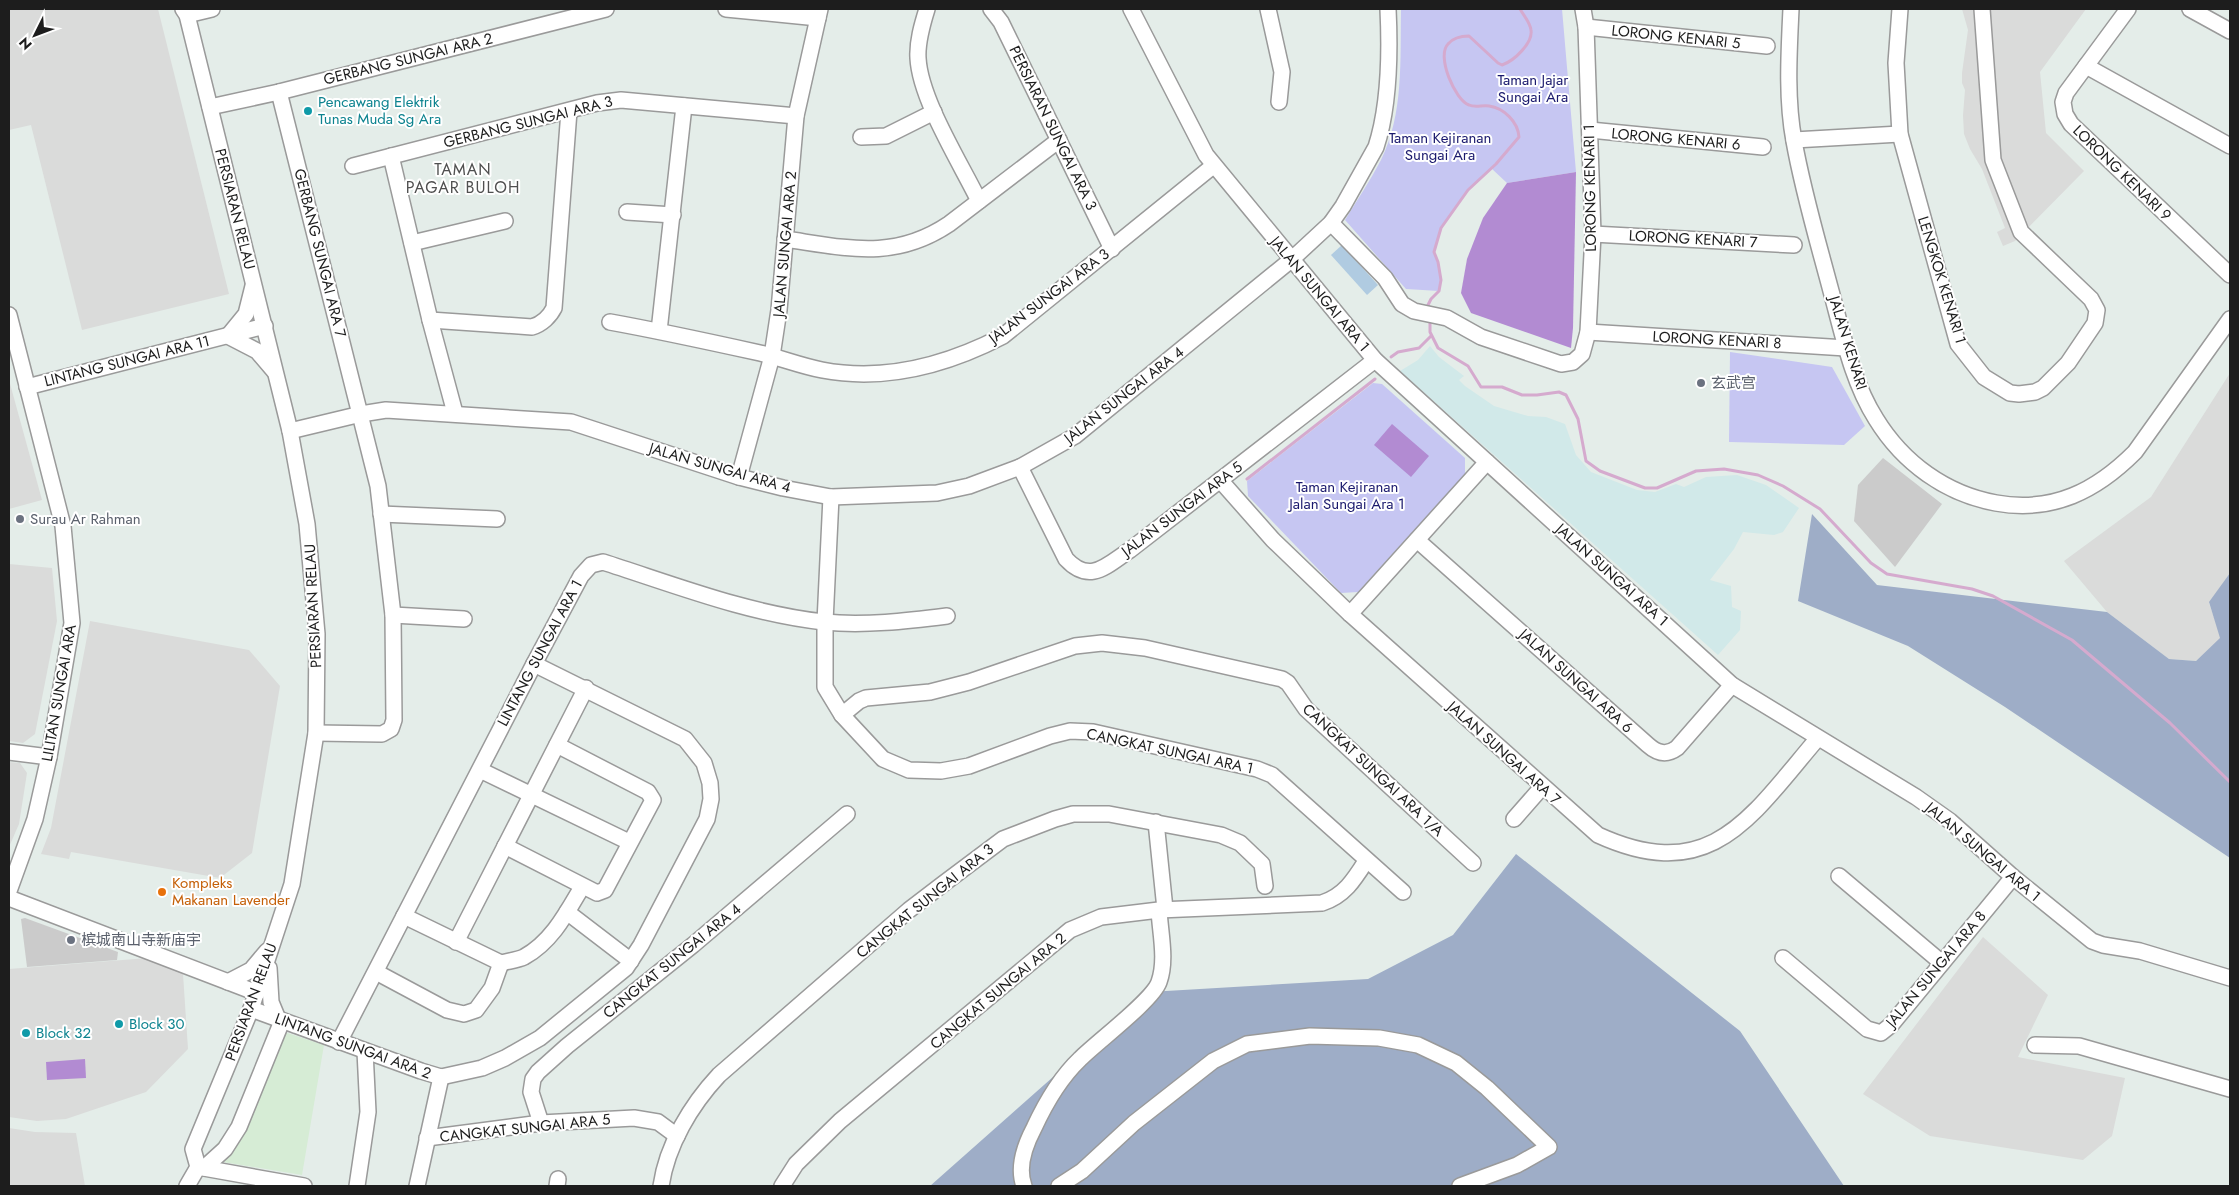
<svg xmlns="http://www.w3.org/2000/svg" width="2239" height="1195" viewBox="0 0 2239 1195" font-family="Jost,'Noto Sans SC',sans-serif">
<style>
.residential{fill:#dadbda}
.commercial{fill:#d6ecd5}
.religious{fill:#cbcbcb}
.farmland{fill:#d1e9e9}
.grass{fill:#b0cbe1}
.forest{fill:#9eadc7}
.park{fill:#c6c6f2}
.pitch{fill:#b28bd2}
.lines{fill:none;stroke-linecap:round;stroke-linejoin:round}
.stream{stroke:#d5aace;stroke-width:3}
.minor-casing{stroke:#9a9a9a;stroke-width:18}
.minor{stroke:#fff;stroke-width:15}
.culture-dot{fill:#0f9aa8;stroke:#fff;stroke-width:2}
.worship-dot{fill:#6b7280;stroke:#fff;stroke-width:2}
.food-dot{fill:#e8710a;stroke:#fff;stroke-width:2}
.labels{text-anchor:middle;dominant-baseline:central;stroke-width:4;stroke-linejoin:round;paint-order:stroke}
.street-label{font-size:15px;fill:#1d1d1d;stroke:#fff}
.park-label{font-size:15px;fill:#1a196d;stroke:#fff}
.culture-label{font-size:15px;fill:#0d838f;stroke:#fff;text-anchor:start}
.worship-label{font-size:15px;fill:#5b616d;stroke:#fff;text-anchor:start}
.food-label{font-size:15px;fill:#c56008;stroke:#fff;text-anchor:start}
.neighbourhood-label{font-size:16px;letter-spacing:1px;fill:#505050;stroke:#fff}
</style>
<rect width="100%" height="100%" fill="#e4ede9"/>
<!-- residential -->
<g class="residential">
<polygon points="9,9 158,9 229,294 82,330 31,125 9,130"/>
<polygon points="1962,9 2086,9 2040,72 2046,133 2084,171 2015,241 2003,246 1997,232 2005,228 1982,169 1970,149 1964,134 1963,115 1965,90 1962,83 1962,73 1968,30"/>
<polygon points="2230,373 2230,573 2209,603 2221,638 2196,661 2169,659 2107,612 2064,561 2151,497"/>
<polygon points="9,380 42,500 9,509"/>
<polygon points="9,564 52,568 57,621 35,734 23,743 9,741"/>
<polygon points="90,621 249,650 280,686 252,853 220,878 71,852 69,859 41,854 51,828"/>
<polygon points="9,762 20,763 27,773 19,824 9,847"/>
<polygon points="1983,937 2048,995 2018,1057 2125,1078 2112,1136 2083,1160 1930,1136 1863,1094"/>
<polygon points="148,958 183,974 188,1049 146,1092 66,1119 37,1121 9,1117 9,969"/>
<polygon points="9,1128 35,1132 76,1133 85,1186 9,1186"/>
</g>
<!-- commercial -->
<polygon class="commercial" points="272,1028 324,1045 302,1175 205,1159 231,1126"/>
<!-- religious -->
<g class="religious">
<polygon points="1883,458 1942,504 1895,567 1854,521 1858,485"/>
<polygon points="25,918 118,952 117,960 27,967 21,919"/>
</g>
<!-- farmland -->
<polygon class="farmland" points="1430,346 1439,357 1464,376 1459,380 1465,386 1494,406 1528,416 1546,417 1565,424 1576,455 1591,472 1637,490 1655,492 1676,484 1684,487 1706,477 1737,475 1766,485 1799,508 1783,532 1774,535 1743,532 1734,549 1710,580 1731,586 1732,607 1741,611 1740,630 1718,655 1400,371 1418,360"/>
<!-- grass -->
<polygon class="grass" points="1342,245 1378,285 1367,295 1331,255"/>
<!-- forest -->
<g class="forest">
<polygon points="1812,514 1877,585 2107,612 2169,659 2196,661 2220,638 2209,602 2230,573 2230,858 2005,707 1908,646 1798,601"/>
<polygon points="1516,854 1740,1031 1844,1186 930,1186 1149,992 1368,979 1453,935"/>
</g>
<!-- park -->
<g class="park">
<path d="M1401 9H1562L1576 172 1507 183 1491 168 1468 190 1441 228 1434 252 1438 262 1441 280 1439 291 1406 289 1345 220C1357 200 1370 181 1381 160 1404 114 1400 59 1401 9Z"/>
<polygon points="1730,352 1832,367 1865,426 1844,445 1729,442"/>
<polygon points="1373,383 1382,384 1465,458 1465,474 1358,592 1341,593 1248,496 1247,481"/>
</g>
<!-- pitch -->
<g class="pitch">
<polygon points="1576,172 1573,328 1571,348 1471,313 1461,293 1467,259 1483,218 1507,183"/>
<polygon points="1392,424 1429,456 1411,477 1374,445"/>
<polygon points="85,1059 86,1078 47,1080 46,1062"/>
</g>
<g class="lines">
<!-- stream -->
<g class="stream">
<path d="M1428 310V305L1431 299 1439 291 1441 280 1438 262 1434 252 1441 228 1468 190 1496 164 1519 137C1518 122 1504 108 1489 106 1482 105 1475 108 1469 105 1455 100 1436 56 1448 44 1453 38 1461 36 1469 36L1498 63 1502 65C1514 61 1533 43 1531 30 1530 22 1524 16 1520 9"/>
<polyline points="1430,318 1430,332 1438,348 1468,366 1481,387 1502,387 1522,395 1537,395 1559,392 1566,395 1578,419 1586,461 1600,471 1645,488 1657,488 1696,471 1724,469 1758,475 1783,486 1820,509 1871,563 1887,574 1972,589 1993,596 2072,640 2170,723 2230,782"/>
<polyline points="1391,357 1398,352 1419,348 1431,336"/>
<polyline points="1247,479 1375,379"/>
</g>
<defs>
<g id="minor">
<polyline points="183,9 187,15 290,431 307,524 317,634 316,733 292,884 251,1009 193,1149 198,1167 187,1186"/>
<polyline points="726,9 818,18"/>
<path d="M927 9C922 25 917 42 918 58 920 99 960 162 979 201"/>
<polyline points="991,9 1001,22 1112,249"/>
<polyline points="1131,9 1206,155 1375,360 1732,685 1916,797 1950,821 2013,877 2092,941 2103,945 2140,951 2230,978"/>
<polyline points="1268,9 1282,72 1279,102"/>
<path d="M1791 9C1789 52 1786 98 1794 141 1803 192 1818 242 1831 291 1843 335 1852 381 1876 419 1903 463 1946 494 1996 503 2053 513 2096 491 2135 452L2230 319"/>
<polyline points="1900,9 1896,63 1900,134 1958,344 1984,377 2010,393 2019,394 2035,392 2043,388 2068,363 2095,323 2097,310 2091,299 2021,232 1993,160 1982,9"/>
<polyline points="2128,9 2066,93 2063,102 2065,114 2071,124 2230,275"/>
<polyline points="2190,9 2230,31"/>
<polyline points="187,15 212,9"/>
<polyline points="1586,27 1767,46"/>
<polyline points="2086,66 2230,146"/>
<polyline points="279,92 378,486 393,615 394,720 391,729 382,734 316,733"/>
<polyline points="210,107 279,92 606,9"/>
<polyline points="1590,130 1763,147"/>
<polyline points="861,137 886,136 934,112"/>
<polyline points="1794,140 1900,134"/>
<polyline points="391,156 430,320 455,413"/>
<polyline points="353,166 597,103 621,100 796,116"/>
<polyline points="627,212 673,215"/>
<polyline points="1331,223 1385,278 1402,304 1414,311 1447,318 1481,337 1561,364 1573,362 1582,354 1588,332 1593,234 1586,27 1583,9"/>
<polyline points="1593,234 1794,245"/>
<path d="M785 239C847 248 894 261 949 224L1059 140"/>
<polyline points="412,243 505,221"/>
<polyline points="253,286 246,314 228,336 257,351 274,371"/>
<polyline points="9,315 63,526 72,623 49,757 35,819 9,891"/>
<path d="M430 320 532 327C542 324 550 316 554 308L569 111"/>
<path d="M610 322C660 331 710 342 760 353 781 358 801 366 822 370 885 382 947 365 1003 336L1213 166"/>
<polyline points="659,331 684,106"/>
<polyline points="1588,332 1846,348"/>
<polyline points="27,387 265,326"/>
<path d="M290 431 361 414 386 410 571 422 739 477 783 488 831 497 937 493 969 486 1020 467 1075 436 1291 260 1331 223 1343 206 1376 147C1389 107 1390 50 1388 9"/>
<path d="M1020 467 1066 559C1090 585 1107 565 1130 550L1375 360"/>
<polyline points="739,477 772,356 779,310 796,116 820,9"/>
<path d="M1220 480 1273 540 1350 614 1598 835C1712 887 1751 816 1818 738"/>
<polyline points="831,497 825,622 825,687 842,715 883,759 909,770 941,771 969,766 1050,736 1070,731 1093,732 1257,769 1272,775 1403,892"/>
<polyline points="381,514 497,519"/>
<path d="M1417 540 1648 745C1657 753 1666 756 1677 748L1732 685"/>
<polyline points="1350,614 1487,462"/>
<polyline points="393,615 464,619"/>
<polyline points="842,715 859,701 866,698 930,692 969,682 1075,646 1102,643 1145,648 1282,679 1288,683 1306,709 1473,863"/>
<polyline points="9,752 49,757"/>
<polyline points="480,770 629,842"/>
<polyline points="1514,819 1542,787"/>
<polyline points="1156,822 1165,909"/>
<polyline points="505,846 597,893 605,890 653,800 648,792 557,745"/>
<polyline points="1839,876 1942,963"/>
<polyline points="9,898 257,993"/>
<polyline points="567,912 631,961"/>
<path d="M404 916 501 963C508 961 518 960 524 957 550 943 565 916 579 892"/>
<polyline points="456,942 586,688"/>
<polyline points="1783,958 1867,1029 1881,1033 1891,1025 2013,877"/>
<polyline points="269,968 271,1002 278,1019"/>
<polyline points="376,972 447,1010 464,1014 476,1010 492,988 501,963"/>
<polyline points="228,982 251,970 267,951"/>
<polyline points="251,1009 421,1071 441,1077 482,1068 505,1058 540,1038 626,968 641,945 707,819 711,799 710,783 704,763 685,739 534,664"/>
<path d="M339 1042 534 664 581 576 591 565 603 562C675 585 749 614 824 622 864 626 907 621 947 616"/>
<polyline points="2035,1045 2079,1046 2230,1089"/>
<polyline points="541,1123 531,1092 533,1079 538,1072 567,1046 693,945 847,814"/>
<polyline points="427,1138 541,1123 634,1118 658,1122 677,1136"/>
<polyline points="198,1167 304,1186"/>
<polyline points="204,1168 225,1149 239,1127 282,1021"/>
<polyline points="357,1186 368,1112 365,1051"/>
<polyline points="417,1186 441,1077"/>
<polyline points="557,1186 558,1179"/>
<path d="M661 1186C667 1145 691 1105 719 1075L909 910 943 884 1003 839 1055 819 1073 814H1109L1221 835 1240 843 1262 864 1265 886"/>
<path d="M782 1186 796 1164 840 1121 1070 930 1101 917 1159 910 1322 903C1344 896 1354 880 1366 861"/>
<path d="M1024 1186C1017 1167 1025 1145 1034 1128 1046 1102 1060 1078 1080 1059 1097 1042 1153 1000 1159 982 1167 960 1160 932 1159 910"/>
<polyline points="1059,1186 1082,1171 1134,1123 1213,1061 1247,1044 1310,1036 1379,1038 1418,1045 1456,1063 1487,1088 1549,1147 1517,1165 1460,1186"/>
</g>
</defs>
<!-- minor casing -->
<use href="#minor" class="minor-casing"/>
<!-- minor -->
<use href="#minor" class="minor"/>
</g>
<!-- markers -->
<g class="culture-dot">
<circle cx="308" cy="111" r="5"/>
<circle cx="119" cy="1024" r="5"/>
<circle cx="26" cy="1033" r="5"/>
</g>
<g class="worship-dot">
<circle cx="1701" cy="383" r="5"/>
<circle cx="20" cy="519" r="5"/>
<circle cx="71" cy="940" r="5"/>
</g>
<circle class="food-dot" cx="162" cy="892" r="5"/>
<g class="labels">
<!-- street labels -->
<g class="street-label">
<text transform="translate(1676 37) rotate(6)">LORONG KENARI 5</text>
<text transform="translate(408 59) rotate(-14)">GERBANG SUNGAI ARA 2</text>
<text transform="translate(528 122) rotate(-14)">GERBANG SUNGAI ARA 3</text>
<text transform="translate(1053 128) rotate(64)">PERSIARAN SUNGAI ARA 3</text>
<text transform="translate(1676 139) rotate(5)">LORONG KENARI 6</text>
<text transform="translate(2122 173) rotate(44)">LORONG KENARI 9</text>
<text transform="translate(1590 188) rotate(-91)">LORONG KENARI 1</text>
<text transform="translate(235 209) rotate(76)">PERSIARAN RELAU</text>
<text transform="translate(1693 239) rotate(3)">LORONG KENARI 7</text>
<text transform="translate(785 244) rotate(-85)">JALAN SUNGAI ARA 2</text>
<text transform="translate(320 253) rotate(76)">GERBANG SUNGAI ARA 7</text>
<text transform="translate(1942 280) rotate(73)">LENGKOK KENARI 1</text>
<text transform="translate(1320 294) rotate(50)">JALAN SUNGAI ARA 1</text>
<text transform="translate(1049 296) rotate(-37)">JALAN SUNGAI ARA 3</text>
<text transform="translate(1717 340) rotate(3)">LORONG KENARI 8</text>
<text transform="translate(1848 343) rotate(73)">JALAN KENARI</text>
<text transform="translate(127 361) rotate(-14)">LINTANG SUNGAI ARA 11</text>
<text transform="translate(1124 395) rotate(-38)">JALAN SUNGAI ARA 4</text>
<text transform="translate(720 468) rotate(16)">JALAN SUNGAI ARA 4</text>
<text transform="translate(1182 509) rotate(-37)">JALAN SUNGAI ARA 5</text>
<text transform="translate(1612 575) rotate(42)">JALAN SUNGAI ARA 1</text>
<text transform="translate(313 606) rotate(-93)">PERSIARAN RELAU</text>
<text transform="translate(540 653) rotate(-62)">LINTANG SUNGAI ARA 1</text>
<text transform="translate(1576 681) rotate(42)">JALAN SUNGAI ARA 6</text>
<text transform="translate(59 693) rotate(-80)">LILITAN SUNGAI ARA</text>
<text transform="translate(1170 751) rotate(12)">CANGKAT SUNGAI ARA 1</text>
<text transform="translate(1504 753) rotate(42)">JALAN SUNGAI ARA 7</text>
<text transform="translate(1373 770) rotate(43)">CANGKAT SUNGAI ARA 1/A</text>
<text transform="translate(1983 852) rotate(40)">JALAN SUNGAI ARA 1</text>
<text transform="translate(925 901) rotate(-39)">CANGKAT SUNGAI ARA 3</text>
<text transform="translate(672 961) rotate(-39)">CANGKAT SUNGAI ARA 4</text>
<text transform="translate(1936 969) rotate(-50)">JALAN SUNGAI ARA 8</text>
<text transform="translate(998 991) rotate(-40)">CANGKAT SUNGAI ARA 2</text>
<text transform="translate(251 1002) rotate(-70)">PERSIARAN RELAU</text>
<text transform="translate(353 1046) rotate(20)">LINTANG SUNGAI ARA 2</text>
<text transform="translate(525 1128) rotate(-6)">CANGKAT SUNGAI ARA 5</text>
</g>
<!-- park labels -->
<g class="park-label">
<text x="1533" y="80">Taman Jajar<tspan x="1533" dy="17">Sungai Ara</tspan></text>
<text x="1440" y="138">Taman Kejiranan<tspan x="1440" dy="17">Sungai Ara</tspan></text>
<text x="1347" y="487">Taman Kejiranan<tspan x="1347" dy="17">Jalan Sungai Ara 1</tspan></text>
</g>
<!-- culture labels -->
<g class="culture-label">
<text x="318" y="102">Pencawang Elektrik<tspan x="318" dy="17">Tunas Muda Sg Ara</tspan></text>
<text x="129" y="1024">Block 30</text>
<text x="36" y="1033">Block 32</text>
</g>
<!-- worship labels -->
<g class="worship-label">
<text x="1711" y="383">玄武宫</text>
<text x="30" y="519">Surau Ar Rahman</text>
<text x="81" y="940">槟城南山寺新庙宇</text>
</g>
<!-- food labels -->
<g class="food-label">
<text x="172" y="883">Kompleks<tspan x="172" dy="17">Makanan Lavender</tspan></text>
</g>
<!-- neighbourhood labels -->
<g class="neighbourhood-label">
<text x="463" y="169">TAMAN<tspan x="463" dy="18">PAGAR BULOH</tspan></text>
</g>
</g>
<!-- border -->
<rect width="2239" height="1195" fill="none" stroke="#1d1d1d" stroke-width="20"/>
<!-- north arrow -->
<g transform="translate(35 35) rotate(228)" stroke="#ffffff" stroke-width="4" paint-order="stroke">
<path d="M0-4L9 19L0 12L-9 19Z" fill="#1d1d1d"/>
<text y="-8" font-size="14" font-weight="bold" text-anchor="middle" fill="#1d1d1d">N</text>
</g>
</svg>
